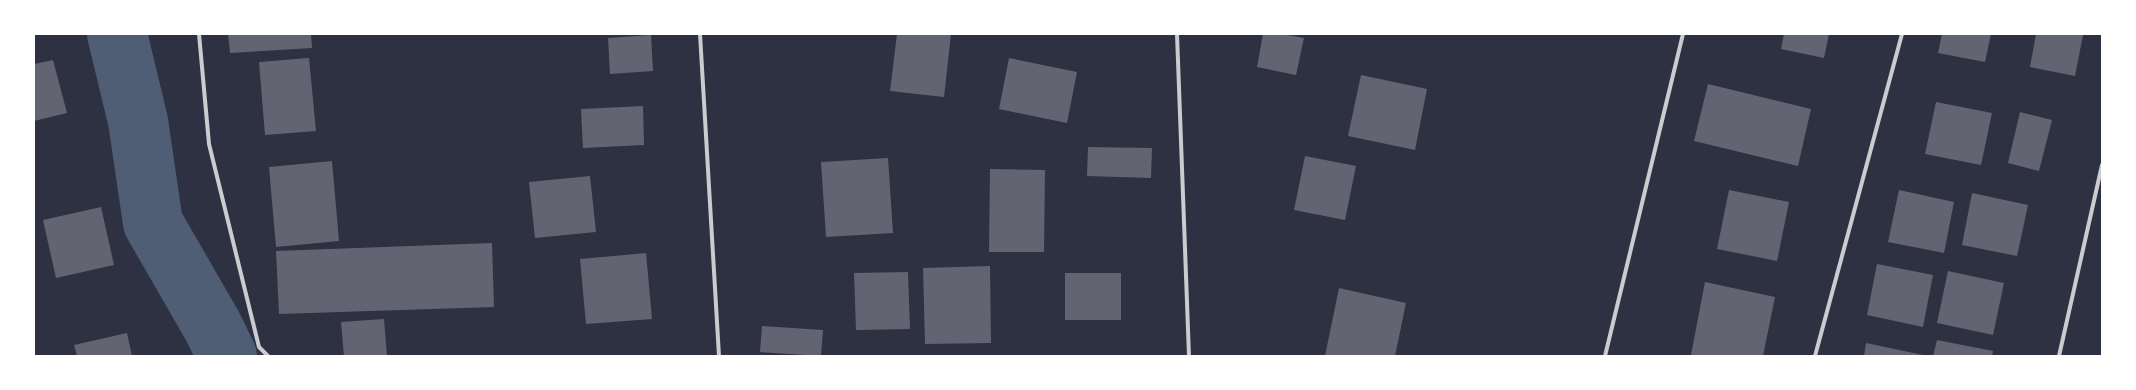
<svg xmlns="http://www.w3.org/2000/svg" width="2136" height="390" viewBox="0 0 2136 390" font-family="'PT Sans Narrow',sans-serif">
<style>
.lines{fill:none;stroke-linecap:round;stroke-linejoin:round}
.river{stroke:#4f5d75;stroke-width:60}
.building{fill:#626471}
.minor{stroke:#caccd0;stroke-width:4}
</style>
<rect width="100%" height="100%" fill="#2d3142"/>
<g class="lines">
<!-- river -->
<polyline class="river" points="117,34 138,121 153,223 213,327 227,356"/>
</g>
<!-- building -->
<g class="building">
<polygon points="228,34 311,34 312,48 230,53"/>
<polygon points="897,34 951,34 944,97 890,91"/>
<polygon points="1263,34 1282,34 1304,38 1296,75 1257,67"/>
<polygon points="1784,34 1829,34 1824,58 1781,49"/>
<polygon points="1942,34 1991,34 1985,62 1938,53"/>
<polygon points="2036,34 2083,35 2075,76 2030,67"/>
<polygon points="651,35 653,71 610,74 608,38"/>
<polygon points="309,58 316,131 265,135 259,62"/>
<polygon points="1009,58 1077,72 1067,123 999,109"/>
<polygon points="53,60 67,113 34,121 34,64"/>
<polygon points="1361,75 1427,89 1415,150 1348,136"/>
<polygon points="1708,84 1811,109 1798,166 1694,141"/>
<polygon points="1936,102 1992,113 1981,165 1925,154"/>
<polygon points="643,106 644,145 583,148 581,109"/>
<polygon points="2020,112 2052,120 2039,171 2008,163"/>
<polygon points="1088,147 1152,148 1151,178 1087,176"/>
<polygon points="1305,156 1356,166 1345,220 1294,210"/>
<polygon points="888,158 893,233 826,237 821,162"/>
<polygon points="332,161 339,241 276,247 269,167"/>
<polygon points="990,169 1045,170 1044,252 989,252"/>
<polygon points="590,176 596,232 535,238 529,182"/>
<polygon points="1729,190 1789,202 1777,261 1717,249"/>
<polygon points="1899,190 1954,202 1944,253 1888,242"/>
<polygon points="1972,193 2028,205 2017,256 1962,245"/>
<polygon points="101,207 114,265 56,278 43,220"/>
<polygon points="492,243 494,307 279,314 276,251"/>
<polygon points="646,253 652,319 586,324 580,259"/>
<polygon points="1877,264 1933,275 1923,327 1867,315"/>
<polygon points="990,266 991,343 925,344 923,268"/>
<polygon points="1948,271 2004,283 1993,335 1937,323"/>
<polygon points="908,272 910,329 856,330 854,273"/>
<rect x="1065" y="273" width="56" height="47"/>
<polygon points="1705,282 1775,297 1763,356 1691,355"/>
<polygon points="1339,288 1406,303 1395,356 1325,356"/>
<polygon points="384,319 387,356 344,356 341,322"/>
<polygon points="762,326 823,330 821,356 760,352"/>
<polygon points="127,333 132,356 77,356 74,345"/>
<polygon points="1937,340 1993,351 1992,356 1933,356"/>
<polygon points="1866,343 1923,355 1923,356 1864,356"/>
</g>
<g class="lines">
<!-- minor -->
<g class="minor">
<polyline points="199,34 209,144 259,347 268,356"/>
<polyline points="700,34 719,356"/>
<polyline points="1177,34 1189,356"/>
<polyline points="1605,356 1683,34"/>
<polyline points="1815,356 1902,34"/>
<polyline points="2059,356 2102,165"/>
</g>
</g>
<!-- border -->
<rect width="2136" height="390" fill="none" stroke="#ffffff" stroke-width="70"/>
</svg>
